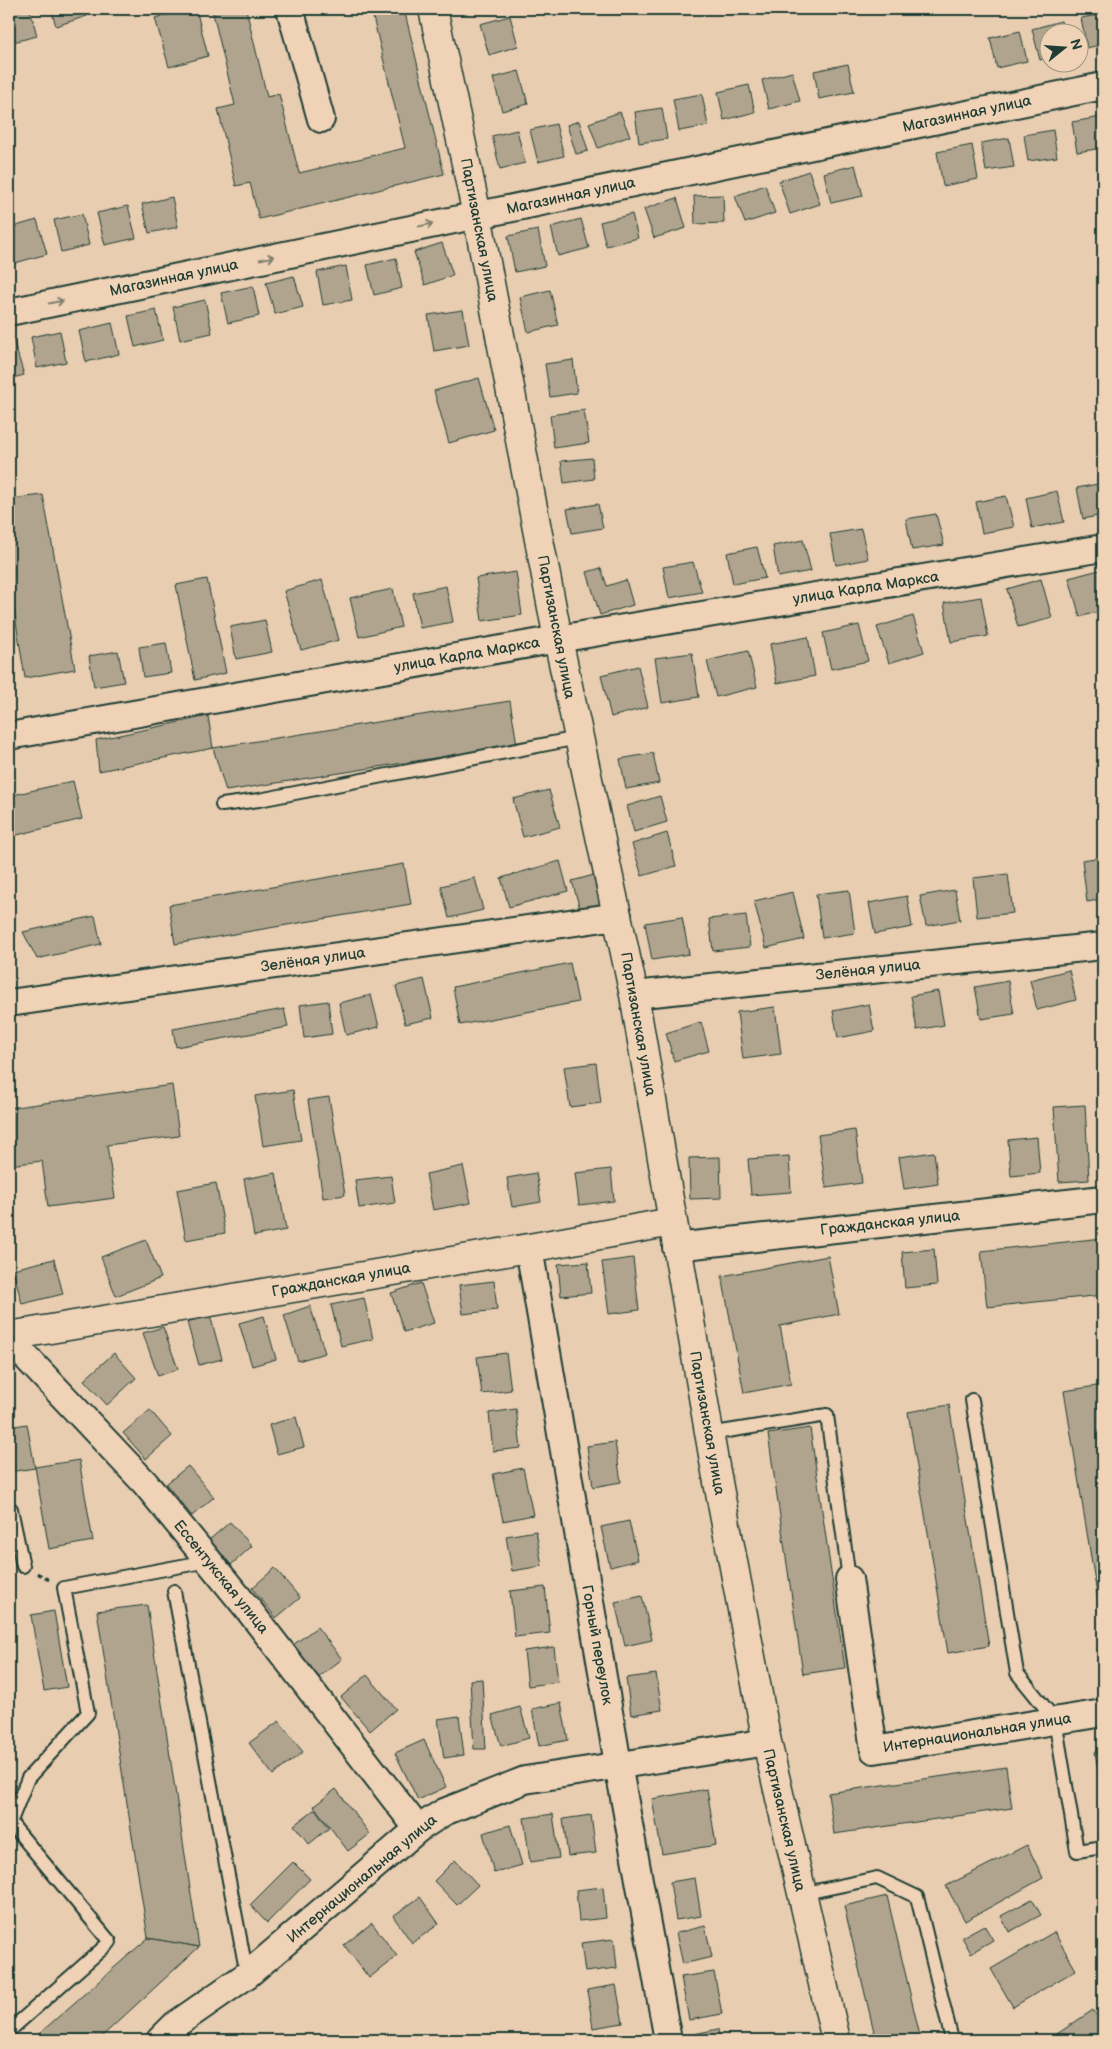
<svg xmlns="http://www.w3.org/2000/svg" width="1112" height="2049" viewBox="0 0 1112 2049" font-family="'Balsamiq Sans',sans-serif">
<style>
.building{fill:#b0a48e;stroke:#1f3d34}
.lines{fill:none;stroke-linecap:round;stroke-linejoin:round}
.lane-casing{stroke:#1f3d34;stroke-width:16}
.street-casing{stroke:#1f3d34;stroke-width:30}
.secondary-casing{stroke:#1f3d34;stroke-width:31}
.path{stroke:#1f3d34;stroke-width:3;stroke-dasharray:5 4;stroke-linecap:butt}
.lane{stroke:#f0d3b6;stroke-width:12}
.street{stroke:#f0d3b6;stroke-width:26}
.secondary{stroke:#f0d3b6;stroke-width:28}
.oneway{stroke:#7d806e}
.labels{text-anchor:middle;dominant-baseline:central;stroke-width:4;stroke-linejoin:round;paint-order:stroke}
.street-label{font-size:15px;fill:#1f3d34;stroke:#f0d3b6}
</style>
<rect width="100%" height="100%" fill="#e8cdb1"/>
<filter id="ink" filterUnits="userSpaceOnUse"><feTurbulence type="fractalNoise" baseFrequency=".02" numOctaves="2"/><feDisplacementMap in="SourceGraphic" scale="10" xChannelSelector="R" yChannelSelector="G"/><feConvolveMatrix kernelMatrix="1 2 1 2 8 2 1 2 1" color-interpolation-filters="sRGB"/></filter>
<g filter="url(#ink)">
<!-- building -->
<g class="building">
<polygon points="9,9 30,9 37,36 9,43"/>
<polygon points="51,9 85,9 87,16 56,26"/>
<polygon points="188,9 196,9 208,56 169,67 155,18"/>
<polygon points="212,9 246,9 267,97 279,94 299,173 405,148 371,9 404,9 444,174 259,219 250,183 236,186 218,109 235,105"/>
<polygon points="479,9 501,9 480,14"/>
<polygon points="1103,14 1103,44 1087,48 1081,18"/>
<polygon points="510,16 518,46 489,55 480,24"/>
<polygon points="1061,21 1065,32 1050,32 1050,57 1040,60 1032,29"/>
<polygon points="1020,31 1027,61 997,68 990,38"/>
<polygon points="848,64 854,92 819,99 814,71"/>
<polygon points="519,71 528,104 502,111 493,78"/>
<polygon points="792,72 800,101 769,109 762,80"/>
<polygon points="749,85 755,112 724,120 718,92"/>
<polygon points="702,94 708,126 679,131 673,99"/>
<polygon points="662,108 667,139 639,143 635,112"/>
<polygon points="620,112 630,136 598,148 589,123"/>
<polygon points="1101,117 1103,148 1077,152 1072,122"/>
<polygon points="579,121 588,151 576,154 567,125"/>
<polygon points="556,124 564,156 538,162 530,130"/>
<polygon points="517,130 525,163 500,169 492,136"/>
<polygon points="1053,130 1057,157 1028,161 1024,135"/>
<polygon points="1009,138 1014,167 986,171 981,143"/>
<polygon points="972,145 978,179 943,186 937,152"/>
<polygon points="855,165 863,196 831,203 824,173"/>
<polygon points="809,171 820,204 790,214 779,181"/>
<polygon points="765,185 775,213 745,223 735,196"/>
<polygon points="723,195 724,223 695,224 694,196"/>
<polygon points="172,197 178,227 149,233 142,204"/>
<polygon points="677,198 686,228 654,238 644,209"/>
<polygon points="128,206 136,238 105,245 97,213"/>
<polygon points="82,214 89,245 61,252 54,220"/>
<polygon points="632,214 638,238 606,246 600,222"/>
<polygon points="581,219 589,248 558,256 551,227"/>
<polygon points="37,220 47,254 15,263 9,239 9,228"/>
<polygon points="538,230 545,266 515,272 508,236"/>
<polygon points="442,243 453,275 425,285 414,252"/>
<polygon points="396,258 402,288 374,295 367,265"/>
<polygon points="346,266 352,300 323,305 317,272"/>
<polygon points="294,276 303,307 275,314 266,283"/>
<polygon points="253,286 259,316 228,323 221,293"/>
<polygon points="550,290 558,325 528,332 520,297"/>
<polygon points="205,300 212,333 180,340 173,307"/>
<polygon points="156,310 163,340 135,347 128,316"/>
<polygon points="463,310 469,345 434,351 428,315"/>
<polygon points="112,323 119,354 86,362 79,331"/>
<polygon points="60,331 66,362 37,368 31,337"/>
<polygon points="14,342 24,375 9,379 9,344"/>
<polygon points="573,360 577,393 550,397 545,364"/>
<polygon points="479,378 494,430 449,443 434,391"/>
<polygon points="584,410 589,443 554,448 550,415"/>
<polygon points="592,458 594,479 564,483 561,461"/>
<polygon points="1103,483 1103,515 1083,519 1077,488"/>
<polygon points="1057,491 1064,522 1032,528 1026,498"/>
<polygon points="43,495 75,669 25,678 9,578 9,499"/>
<polygon points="1006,496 1014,527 982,533 976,502"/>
<polygon points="598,504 603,528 572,533 567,509"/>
<polygon points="936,514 944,545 912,550 906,519"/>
<polygon points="861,529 868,559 836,565 830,534"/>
<polygon points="803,540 811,571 778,577 773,546"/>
<polygon points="757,547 765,578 733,584 727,553"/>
<polygon points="693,562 702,592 669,598 663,567"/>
<polygon points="601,568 607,586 626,580 633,605 600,615 587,572"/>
<polygon points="1103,569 1103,610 1080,617 1069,578"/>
<polygon points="516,572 522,615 482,621 476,578"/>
<polygon points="207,579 226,673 195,680 176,585"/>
<polygon points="1041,579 1052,618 1018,627 1007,589"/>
<polygon points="322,580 339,640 301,650 284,591"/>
<polygon points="446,586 453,622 420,628 413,593"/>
<polygon points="393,589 401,627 359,637 350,598"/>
<polygon points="981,597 988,636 951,642 944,603"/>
<polygon points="913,616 924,652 889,663 877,627"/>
<polygon points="265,620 272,652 236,659 230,627"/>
<polygon points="859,625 868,661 831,669 823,633"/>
<polygon points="808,637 815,676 777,683 770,644"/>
<polygon points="166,643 171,673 143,677 139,647"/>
<polygon points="118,651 124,682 94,687 89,656"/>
<polygon points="748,651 757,687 716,697 707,661"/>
<polygon points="692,653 699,697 662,703 655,658"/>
<polygon points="9,658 14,691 9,692"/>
<polygon points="638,666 648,707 611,717 601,675"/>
<polygon points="510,701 517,745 226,791 213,748"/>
<polygon points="208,716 213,748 99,771 96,740"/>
<polygon points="653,753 659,783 626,789 620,759"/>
<polygon points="73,781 82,819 9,837 9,796"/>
<polygon points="549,790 560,827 523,837 513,799"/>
<polygon points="660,796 667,822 634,832 627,806"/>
<polygon points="667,833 676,866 642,876 632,844"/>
<polygon points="1103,857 1103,899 1087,902 1082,860"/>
<polygon points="560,861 568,891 509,907 501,878"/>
<polygon points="404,864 411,904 175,944 169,905"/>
<polygon points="1008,874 1013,913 977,917 973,878"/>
<polygon points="594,875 604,910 582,916 572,881"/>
<polygon points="475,878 483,910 449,918 441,886"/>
<polygon points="849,890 855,933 822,938 816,894"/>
<polygon points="955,890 960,920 926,926 920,896"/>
<polygon points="793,892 804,939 766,948 754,901"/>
<polygon points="907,896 912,927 875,934 869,903"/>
<polygon points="746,915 750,947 713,951 709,919"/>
<polygon points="95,916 101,944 37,959 23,932"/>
<polygon points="682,917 689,954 652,960 645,923"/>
<polygon points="570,963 578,1002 460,1025 453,987"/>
<polygon points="1103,969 1103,1004 1102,1005 1097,970"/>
<polygon points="1069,970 1076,1000 1037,1010 1030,980"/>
<polygon points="424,979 433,1018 405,1024 396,986"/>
<polygon points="1008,981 1014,1014 981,1019 975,987"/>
<polygon points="938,991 944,1025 917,1030 911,996"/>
<polygon points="371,995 379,1027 346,1035 339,1003"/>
<polygon points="328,1001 332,1034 304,1038 300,1005"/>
<polygon points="869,1004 874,1031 838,1038 833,1011"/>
<polygon points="775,1007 781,1054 743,1059 737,1012"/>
<polygon points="284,1009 288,1027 176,1047 173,1029"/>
<polygon points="701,1022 709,1051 674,1061 666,1033"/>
<polygon points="596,1063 601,1103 570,1107 564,1067"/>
<polygon points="172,1085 179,1136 107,1145 115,1198 48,1207 42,1161 9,1165 9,1108"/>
<polygon points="293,1090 301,1140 263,1146 255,1096"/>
<polygon points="329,1097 345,1195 323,1198 308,1100"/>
<polygon points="1085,1105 1089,1180 1059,1182 1054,1107"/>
<polygon points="855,1130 862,1183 826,1188 818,1135"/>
<polygon points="1037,1137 1040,1173 1011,1176 1008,1140"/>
<polygon points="934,1152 938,1184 904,1189 899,1157"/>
<polygon points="789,1156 791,1192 751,1195 748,1159"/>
<polygon points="720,1157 721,1198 690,1199 689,1158"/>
<polygon points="463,1166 471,1203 433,1210 426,1174"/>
<polygon points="611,1169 614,1201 579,1205 575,1173"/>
<polygon points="276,1173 286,1230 254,1236 244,1179"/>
<polygon points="536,1173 541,1202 512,1207 507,1178"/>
<polygon points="391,1176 395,1203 359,1208 355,1180"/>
<polygon points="216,1183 225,1233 186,1240 177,1190"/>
<polygon points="1103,1238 1103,1295 987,1307 981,1251"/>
<polygon points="146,1240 161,1278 116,1296 101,1257"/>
<polygon points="934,1249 937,1285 905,1288 902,1252"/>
<polygon points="828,1256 839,1314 780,1326 791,1384 744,1393 722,1276"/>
<polygon points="633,1258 639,1310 609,1314 602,1262"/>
<polygon points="54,1259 63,1294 22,1304 13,1269"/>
<polygon points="588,1262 591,1293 561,1296 558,1264"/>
<polygon points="494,1281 497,1310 463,1314 459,1285"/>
<polygon points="421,1283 434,1323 404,1332 391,1293"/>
<polygon points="364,1298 373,1339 341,1346 331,1305"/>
<polygon points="310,1306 325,1353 298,1361 284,1315"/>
<polygon points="210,1315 222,1359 199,1365 187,1322"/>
<polygon points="264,1316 276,1359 252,1366 239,1323"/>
<polygon points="163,1327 178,1369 158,1376 143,1333"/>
<polygon points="114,1353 136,1378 107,1405 84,1380"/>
<polygon points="506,1353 511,1390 482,1394 477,1357"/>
<polygon points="1103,1385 1103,1631 1064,1391"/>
<polygon points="949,1405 989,1646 948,1653 908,1412"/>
<polygon points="516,1409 521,1448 493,1451 489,1413"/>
<polygon points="150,1410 172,1436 146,1459 123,1433"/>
<polygon points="296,1417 304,1447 277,1454 269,1425"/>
<polygon points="27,1424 35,1468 9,1472 9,1427"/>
<polygon points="810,1428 845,1668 803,1674 768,1434"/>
<polygon points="615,1442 621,1482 593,1487 587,1446"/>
<polygon points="79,1460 93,1541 49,1549 35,1467"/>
<polygon points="188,1466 214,1497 192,1516 166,1484"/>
<polygon points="523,1468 533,1515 503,1521 493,1474"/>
<polygon points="629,1521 638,1560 610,1567 601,1527"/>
<polygon points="230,1522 252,1546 231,1565 209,1540"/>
<polygon points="536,1531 542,1566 512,1571 506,1536"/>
<polygon points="275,1568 300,1598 276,1618 252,1588"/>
<polygon points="545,1587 550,1633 515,1637 510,1591"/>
<polygon points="642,1596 652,1640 625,1646 615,1602"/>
<polygon points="147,1605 199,1947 148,1938 97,1611"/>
<polygon points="54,1611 67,1687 44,1691 31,1615"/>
<polygon points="317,1627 342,1659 318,1678 293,1645"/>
<polygon points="554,1647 558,1682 528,1686 524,1651"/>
<polygon points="656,1674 662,1710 631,1715 626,1678"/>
<polygon points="367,1675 396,1709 370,1731 341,1697"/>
<polygon points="482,1679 486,1749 474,1749 470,1680"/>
<polygon points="561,1703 568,1740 539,1746 532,1709"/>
<polygon points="520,1707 529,1738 501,1746 492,1715"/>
<polygon points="459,1716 464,1755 444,1758 438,1719"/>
<polygon points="279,1721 303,1752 273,1775 249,1743"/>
<polygon points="424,1740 446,1787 418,1800 395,1753"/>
<polygon points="1103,1751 1103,1795 1102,1795 1095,1752"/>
<polygon points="1006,1767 1012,1808 834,1834 828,1793"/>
<polygon points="336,1789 370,1834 348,1851 314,1806"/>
<polygon points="707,1789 716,1845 662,1854 652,1799"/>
<polygon points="315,1809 329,1828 309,1844 294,1825"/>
<polygon points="553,1814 559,1858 530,1862 524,1818"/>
<polygon points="591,1815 596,1853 568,1856 563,1819"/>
<polygon points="510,1825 522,1865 494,1873 483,1833"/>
<polygon points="1027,1845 1043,1878 965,1921 946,1886"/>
<polygon points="455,1860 478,1885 457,1905 434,1881"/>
<polygon points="293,1862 310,1879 267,1923 250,1905"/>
<polygon points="695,1878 701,1916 676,1920 670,1882"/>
<polygon points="603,1887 606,1918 579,1921 576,1890"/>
<polygon points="887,1896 921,2040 876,2040 844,1906"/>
<polygon points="420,1897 439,1924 412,1943 393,1916"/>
<polygon points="1032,1899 1041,1915 1009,1932 1001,1916"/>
<polygon points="372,1923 397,1956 369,1978 344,1945"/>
<polygon points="984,1925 993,1940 971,1953 962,1937"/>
<polygon points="705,1926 712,1957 683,1964 676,1933"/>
<polygon points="1054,1932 1076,1970 1013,2007 991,1969"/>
<polygon points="148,1938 199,1947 98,2040 32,2040"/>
<polygon points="614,1939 617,1968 585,1972 581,1943"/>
<polygon points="714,1972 722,2014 689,2020 681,1977"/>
<polygon points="616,1985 623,2023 593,2028 587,1990"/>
<polygon points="1093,2010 1103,2025 1103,2040 1048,2040"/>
<polygon points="718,2029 720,2040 690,2040 689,2035"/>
<polygon points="243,2033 249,2040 234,2040"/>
</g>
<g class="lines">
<defs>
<g id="lane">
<polyline points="222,805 259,800 578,738"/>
<polyline points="972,1400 1017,1673 1055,1720 1077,1851 1103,1847"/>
<polyline points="709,1434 827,1415 849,1579"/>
<polyline points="9,1509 11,1509 23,1566"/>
<polyline points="174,1591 247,1975"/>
<polyline points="9,1821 110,1942 9,2031"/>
<polyline points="10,1823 28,1778 88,1713 64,1588 208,1561"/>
<polyline points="801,1894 877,1878 917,1897 952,2040"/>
</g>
<g id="street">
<polyline points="290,9 321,119"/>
<polyline points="9,312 1103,86"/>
<polyline points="9,736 558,639 1103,548"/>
<polyline points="634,995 1103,946"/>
<polyline points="9,1003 618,916"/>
<polyline points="676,1247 1103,1199"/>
<polyline points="529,1248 618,1764 668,2040"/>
<polyline points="9,1339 145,1483 248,1609 418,1829"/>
<polyline points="849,1579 874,1750 1103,1713"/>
<polyline points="160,2040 175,2025 247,1975 418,1829 444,1812 525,1780 767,1742"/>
</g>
<g id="secondary">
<polyline points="433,9 477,215 558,639 634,995 714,1461 767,1742 836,2040"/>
<polyline points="9,1336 529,1248 672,1222"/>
</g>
</defs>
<!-- lane casing -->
<use href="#lane" class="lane-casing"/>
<!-- street casing -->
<use href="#street" class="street-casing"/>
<!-- secondary casing -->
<use href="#secondary" class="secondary-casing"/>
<!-- path -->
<polyline class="path" points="37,1573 49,1580"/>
<!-- lane -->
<use href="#lane" class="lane"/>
<!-- street -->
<use href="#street" class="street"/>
<!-- secondary -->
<use href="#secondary" class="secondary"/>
</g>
<!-- one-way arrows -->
<defs><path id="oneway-shaft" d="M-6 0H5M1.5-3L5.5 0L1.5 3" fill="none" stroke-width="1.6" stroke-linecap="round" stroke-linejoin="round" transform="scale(1.25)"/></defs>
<g class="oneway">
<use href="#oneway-shaft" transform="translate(426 225) rotate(-12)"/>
<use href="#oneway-shaft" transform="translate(267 258) rotate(-12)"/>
<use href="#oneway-shaft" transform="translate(56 302) rotate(-12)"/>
</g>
</g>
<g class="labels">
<!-- street labels -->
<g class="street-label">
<text transform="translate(967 114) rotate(-12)">Магазинная улица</text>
<text transform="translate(571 196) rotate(-12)">Магазинная улица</text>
<text transform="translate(479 230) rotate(79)">Партизанская улица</text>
<text transform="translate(174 278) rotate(-12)">Магазинная улица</text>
<text transform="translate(866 588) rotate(-9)">улица Карла Маркса</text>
<text transform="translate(556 627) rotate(79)">Партизанская улица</text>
<text transform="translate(467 655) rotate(-10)">улица Карла Маркса</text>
<text transform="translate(313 960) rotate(-8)">Зелёная улица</text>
<text transform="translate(868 970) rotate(-6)">Зелёная улица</text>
<text transform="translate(638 1024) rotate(80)">Партизанская улица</text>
<text transform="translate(890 1223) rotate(-6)">Гражданская улица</text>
<text transform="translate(341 1280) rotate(-10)">Гражданская улица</text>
<text transform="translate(707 1423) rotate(80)">Партизанская улица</text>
<text transform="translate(221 1577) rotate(51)">Ессентукская улица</text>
<text transform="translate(597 1645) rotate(80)">Горный переулок</text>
<text transform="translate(977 1733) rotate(-9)">Интернациональная улица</text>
<text transform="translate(784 1820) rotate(77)">Партизанская улица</text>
<text transform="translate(362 1879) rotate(-40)">Интернациональная улица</text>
</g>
</g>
<!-- margin -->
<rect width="1112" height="2049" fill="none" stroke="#f0d3b6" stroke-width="30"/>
<rect x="15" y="15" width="1082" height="2019" fill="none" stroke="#1f3d34" stroke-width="2" filter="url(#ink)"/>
<!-- north arrow -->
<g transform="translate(1064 48) rotate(73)"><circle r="24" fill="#f0d3b6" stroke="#9c9782"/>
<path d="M0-4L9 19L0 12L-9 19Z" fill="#1f3d34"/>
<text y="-8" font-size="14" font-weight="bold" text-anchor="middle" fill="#1f3d34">N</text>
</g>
</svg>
